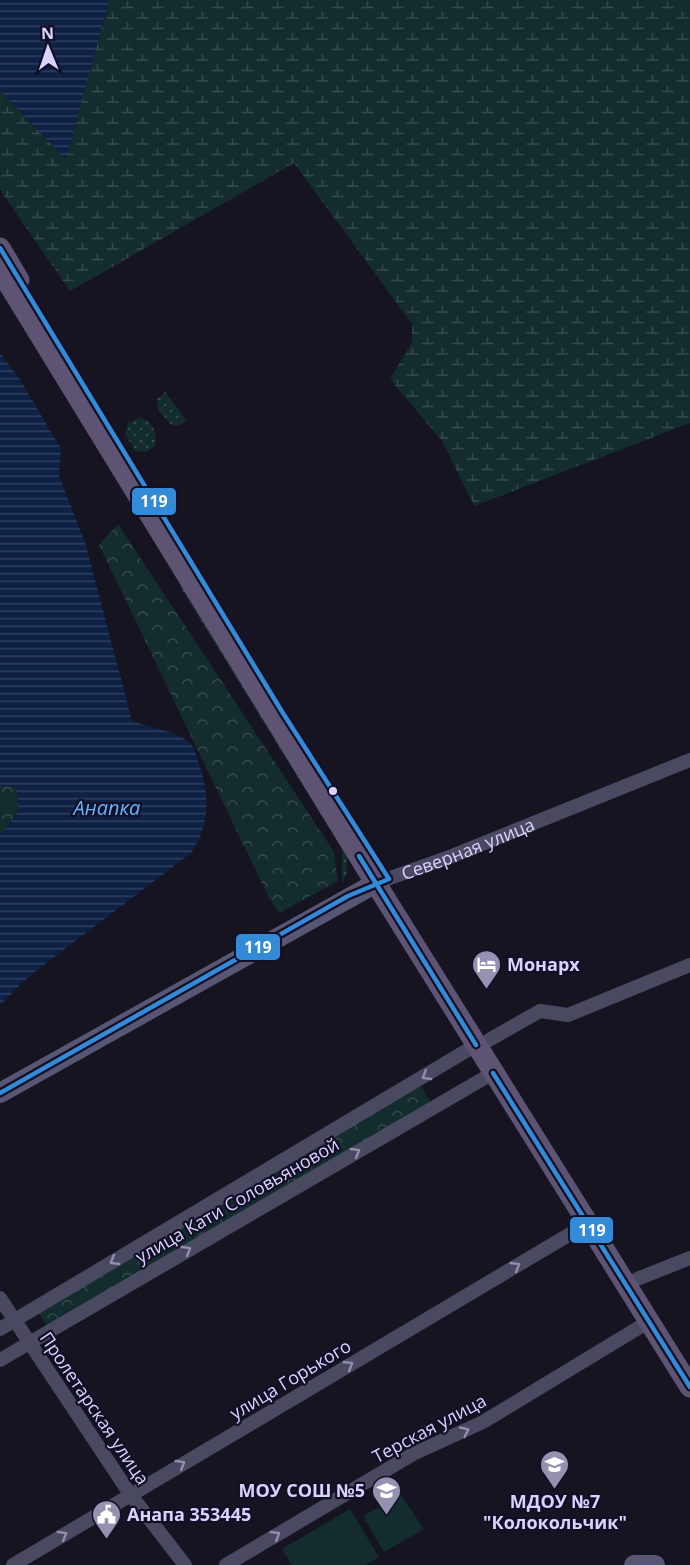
<svg xmlns="http://www.w3.org/2000/svg" width="690" height="1565" viewBox="0 0 690 1565" font-family="'Open Sans',sans-serif">
<style>
.grass{fill:url(#grass-dots)}
.wetland{fill:url(#wetland-marsh)}
.park{fill:url(#park-crowns)}
.garden{fill:#132c2d}
.water{fill:url(#water-rules)}
.lines{fill:none;stroke-linecap:round;stroke-linejoin:round}
.street{stroke:#4a4962;stroke-width:14}
.secondary{stroke:#575674;stroke-width:20}
.primary{stroke:#5e5373;stroke-width:21}
.bus-1-casing{stroke:#130f26;stroke-width:9}
.bus-1{stroke:#338bd7;stroke-width:4.5}
.oneway{stroke:#928eb0}
.bus-dot{fill:#d9d4ff;stroke:#130f26;stroke-width:2}
.labels{text-anchor:middle;dominant-baseline:central;stroke-width:4.5;stroke-linejoin:round;paint-order:stroke}
.street-label{font-size:18px;fill:#d9d4ff;stroke:#130f26}
.poi-label{font-size:18px;font-weight:bold;fill:#d9d4ff;stroke:#130f26;text-anchor:start}
.water-label{font-size:20px;font-style:italic;fill:#62b6ff;stroke:#130f26}
.line-badge{stroke:#130f26;stroke-width:2}
.badge-label{font-size:16px;text-anchor:middle;font-weight:bold;fill:#fff}
</style>
<defs>
<pattern id="grass-dots" width="8" height="8" patternUnits="userSpaceOnUse" patternTransform="scale(1.5)"><rect width="8" height="8" fill="#132c2d"/><path d="M2 2h.1M6 6h.1" fill="none" stroke="#354a4c" stroke-width="1.8" stroke-linecap="round"/></pattern>
<pattern id="wetland-marsh" width="20" height="14" patternUnits="userSpaceOnUse" patternTransform="scale(1.5)"><rect width="20" height="14" fill="#132c2d"/><path d="M1 5h8M5 5V1M11 12h8M15 12V8" fill="none" stroke="#354a4c"/></pattern>
<pattern id="park-crowns" width="20" height="18" patternUnits="userSpaceOnUse" patternTransform="scale(1.5)"><rect width="20" height="18" fill="#132c2d"/><path d="M2 6a3 3 0 1 1 6 0M12 15a3 3 0 1 1 6 0" fill="none" stroke="#354a4c"/></pattern>
<pattern id="water-rules" width="6" height="5" patternUnits="userSpaceOnUse" patternTransform="scale(1.5)"><rect width="6" height="5" fill="#0d2144"/><path d="M0 2.5h6" fill="none" stroke="#304060"/></pattern>
</defs>
<rect width="100%" height="100%" fill="#161421"/>
<!-- grass -->
<g class="grass">
<polygon points="165,392 186,420 178,426 170,424 158,409 157,399"/>
<path d="M139 418C152 419 158 434 155 446L146 452 136 451 125 435 128 423Z"/>
<polygon points="186,579 347,856 347,873 342,883 342,849 180,587"/>
</g>
<!-- wetland -->
<polygon class="wetland" points="109,0 690,0 690,423 474,506 442,441 390,379 412,342 412,324 294,163 70,291 0,190 0,91 66,159"/>
<!-- park -->
<g class="park">
<polygon points="118,524 334,852 338,881 279,913 269,898 99,545"/>
<polygon points="0,785 16,787 19,810 0,836"/>
<polygon points="420,1084 431,1103 48,1329 38,1311"/>
</g>
<!-- garden -->
<g class="garden">
<polygon points="401,1495 424,1529 384,1552 363,1516"/>
<polygon points="350,1509 379,1557 365,1565 292,1565 282,1549"/>
</g>
<!-- water -->
<g class="water">
<polygon points="0,0 109,0 66,159 0,91"/>
<path d="M0 353 19 378 61 449 59 476 85 542 132 721C150 728 179 730 192 746 196 750 197 759 199 764 210 796 210 825 191 853L28 977 0 1005V836L19 810 16 787 0 785Z"/>
</g>
<g class="lines">
<!-- street -->
<g class="street">
<path id="s1" d="M376 883 452 856 690 760"/>
<polyline points="489,1040 540,1011 568,1015 690,965"/>
<polyline points="637,1279 690,1258"/>
<polyline points="0,1298 130,1494 185,1565"/>
<polyline points="0,1329 476,1045"/>
<polyline points="0,1360 493,1073"/>
<polyline points="13,1565 587,1224"/>
<polyline points="226,1565 413,1454 483,1422 648,1322"/>
</g>
<!-- secondary -->
<g class="secondary">
<polyline points="0,1093 376,883"/>
<polyline points="634,1565 655,1565"/>
</g>
<!-- primary -->
<g class="primary">
<polyline points="0,248 19,280"/>
<polyline points="0,270 365,866 690,1387"/>
</g>
<defs>
<g id="bus-1">
<polyline points="0,248 281,710 389,879 348,896 0,1093"/>
<polyline points="359,856 476,1045"/>
<polyline points="493,1073 690,1387"/>
</g>
</defs>
<!-- bus-1 casing -->
<use href="#bus-1" class="bus-1-casing"/>
<!-- bus-1 -->
<use href="#bus-1" class="bus-1"/>
</g>
<!-- one-way arrows -->
<defs><path id="oneway-chevron" d="M-2-3.5L2.5 0L-2 3.5" fill="none" stroke-width="1.6" stroke-linecap="round" stroke-linejoin="round" transform="scale(1.5)"/></defs>
<g class="oneway">
<use href="#oneway-chevron" transform="translate(426 1076) rotate(149)"/>
<use href="#oneway-chevron" transform="translate(356 1152) rotate(-30)"/>
<use href="#oneway-chevron" transform="translate(187 1250) rotate(-30)"/>
<use href="#oneway-chevron" transform="translate(114 1261) rotate(149)"/>
<use href="#oneway-chevron" transform="translate(516 1266) rotate(-31)"/>
<use href="#oneway-chevron" transform="translate(349 1365) rotate(-31)"/>
<use href="#oneway-chevron" transform="translate(465 1431) rotate(-25)"/>
<use href="#oneway-chevron" transform="translate(181 1464) rotate(-31)"/>
<use href="#oneway-chevron" transform="translate(63 1535) rotate(-31)"/>
<use href="#oneway-chevron" transform="translate(276 1535) rotate(-31)"/>
</g>
<!-- icons -->
<defs>
<symbol id="hotel-pin" viewBox="-11 -11 22 30"><path d="M0 17L-7.5 6A9.5 9.5 0 1 1 7.5 6Z" fill="#9591b1" stroke="#130f26"/><path d="M-6-4.5h1.5V1H6V5H4.5V3h-9V5H-6ZM-4 0a1.8 1.8 0 1 1 3.6 0ZM.5 0V-2.5h3Q6-2.5 6 0Z" fill="#fff"/></symbol>
<symbol id="school-pin" viewBox="-11 -11 22 30"><path d="M0 17L-7.5 6A9.5 9.5 0 1 1 7.5 6Z" fill="#9591b1" stroke="#130f26"/><path d="M0-5L7-2L0 1L-7-2ZM-4 1L0 2.5L4 1V4Q0 6-4 4Z" fill="#fff"/></symbol>
<symbol id="civic-pin" viewBox="-11 -11 22 30"><path d="M0 17L-7.5 6A9.5 9.5 0 1 1 7.5 6Z" fill="#9591b1" stroke="#130f26"/><path d="M-.6-6.5H3V-4.5H.6V-3L4-1V1h2V6H-6V1h2V-1L-.6-3ZM-1.2 2.5V6h2.4V2.5Z" fill="#fff"/></symbol>
</defs>
<g fill-rule="evenodd">
<use href="#hotel-pin" x="470" y="948" width="33" height="45"/>
<use href="#school-pin" x="538" y="1448" width="33" height="45"/>
<use href="#school-pin" x="370" y="1474" width="33" height="45"/>
<use href="#civic-pin" x="90" y="1498" width="33" height="45"/>
</g>
<!-- markers -->
<circle class="bus-dot" cx="333" cy="791" r="5"/>
<g class="labels">
<!-- street labels -->
<g class="street-label">
<text stroke="none"><textPath href="#s1" startOffset="98">Северная улица</textPath></text>
<text transform="translate(237 1200) rotate(-30)">улица Кати Соловьяновой</text>
<text transform="translate(290 1379) rotate(-31)">улица Горького</text>
<text transform="translate(95 1408) rotate(56)">Пролетарская улица</text>
<text transform="translate(429 1428) rotate(-28)">Терская улица</text>
</g>
<!-- poi labels -->
<g class="poi-label">
<text x="507" y="964">Монарх</text>
<text x="365" y="1490" text-anchor="end">МОУ СОШ №5</text>
<text x="555" y="1501" text-anchor="middle">МДОУ №7<tspan x="555" dy="21">"Колокольчик"</tspan></text>
<text x="127" y="1514">Анапа 353445</text>
</g>
<!-- water labels -->
<g class="water-label">
<text x="107" y="807">Анапка</text>
</g>
</g>
<g class="line-badge">
<rect x="131" y="487" width="46" height="29" rx="6" fill="#338bd7"/>
<rect x="235" y="933" width="46" height="28" rx="6" fill="#338bd7"/>
<rect x="569" y="1216" width="45" height="28" rx="6" fill="#338bd7"/>
</g>
<g class="badge-label">
<text x="154" y="507">119</text>
<text x="258" y="953">119</text>
<text x="592" y="1236">119</text>
</g>
<!-- north arrow -->
<g transform="translate(48 48) rotate(358)" stroke="#130f26" stroke-width="4.5" paint-order="stroke">
<path d="M0-4.5L10 22L0 15L-10 22Z" fill="#d9d4ff"/>
<text y="-9" font-size="16" font-weight="bold" text-anchor="middle" fill="#d9d4ff">N</text>
</g>
</svg>
